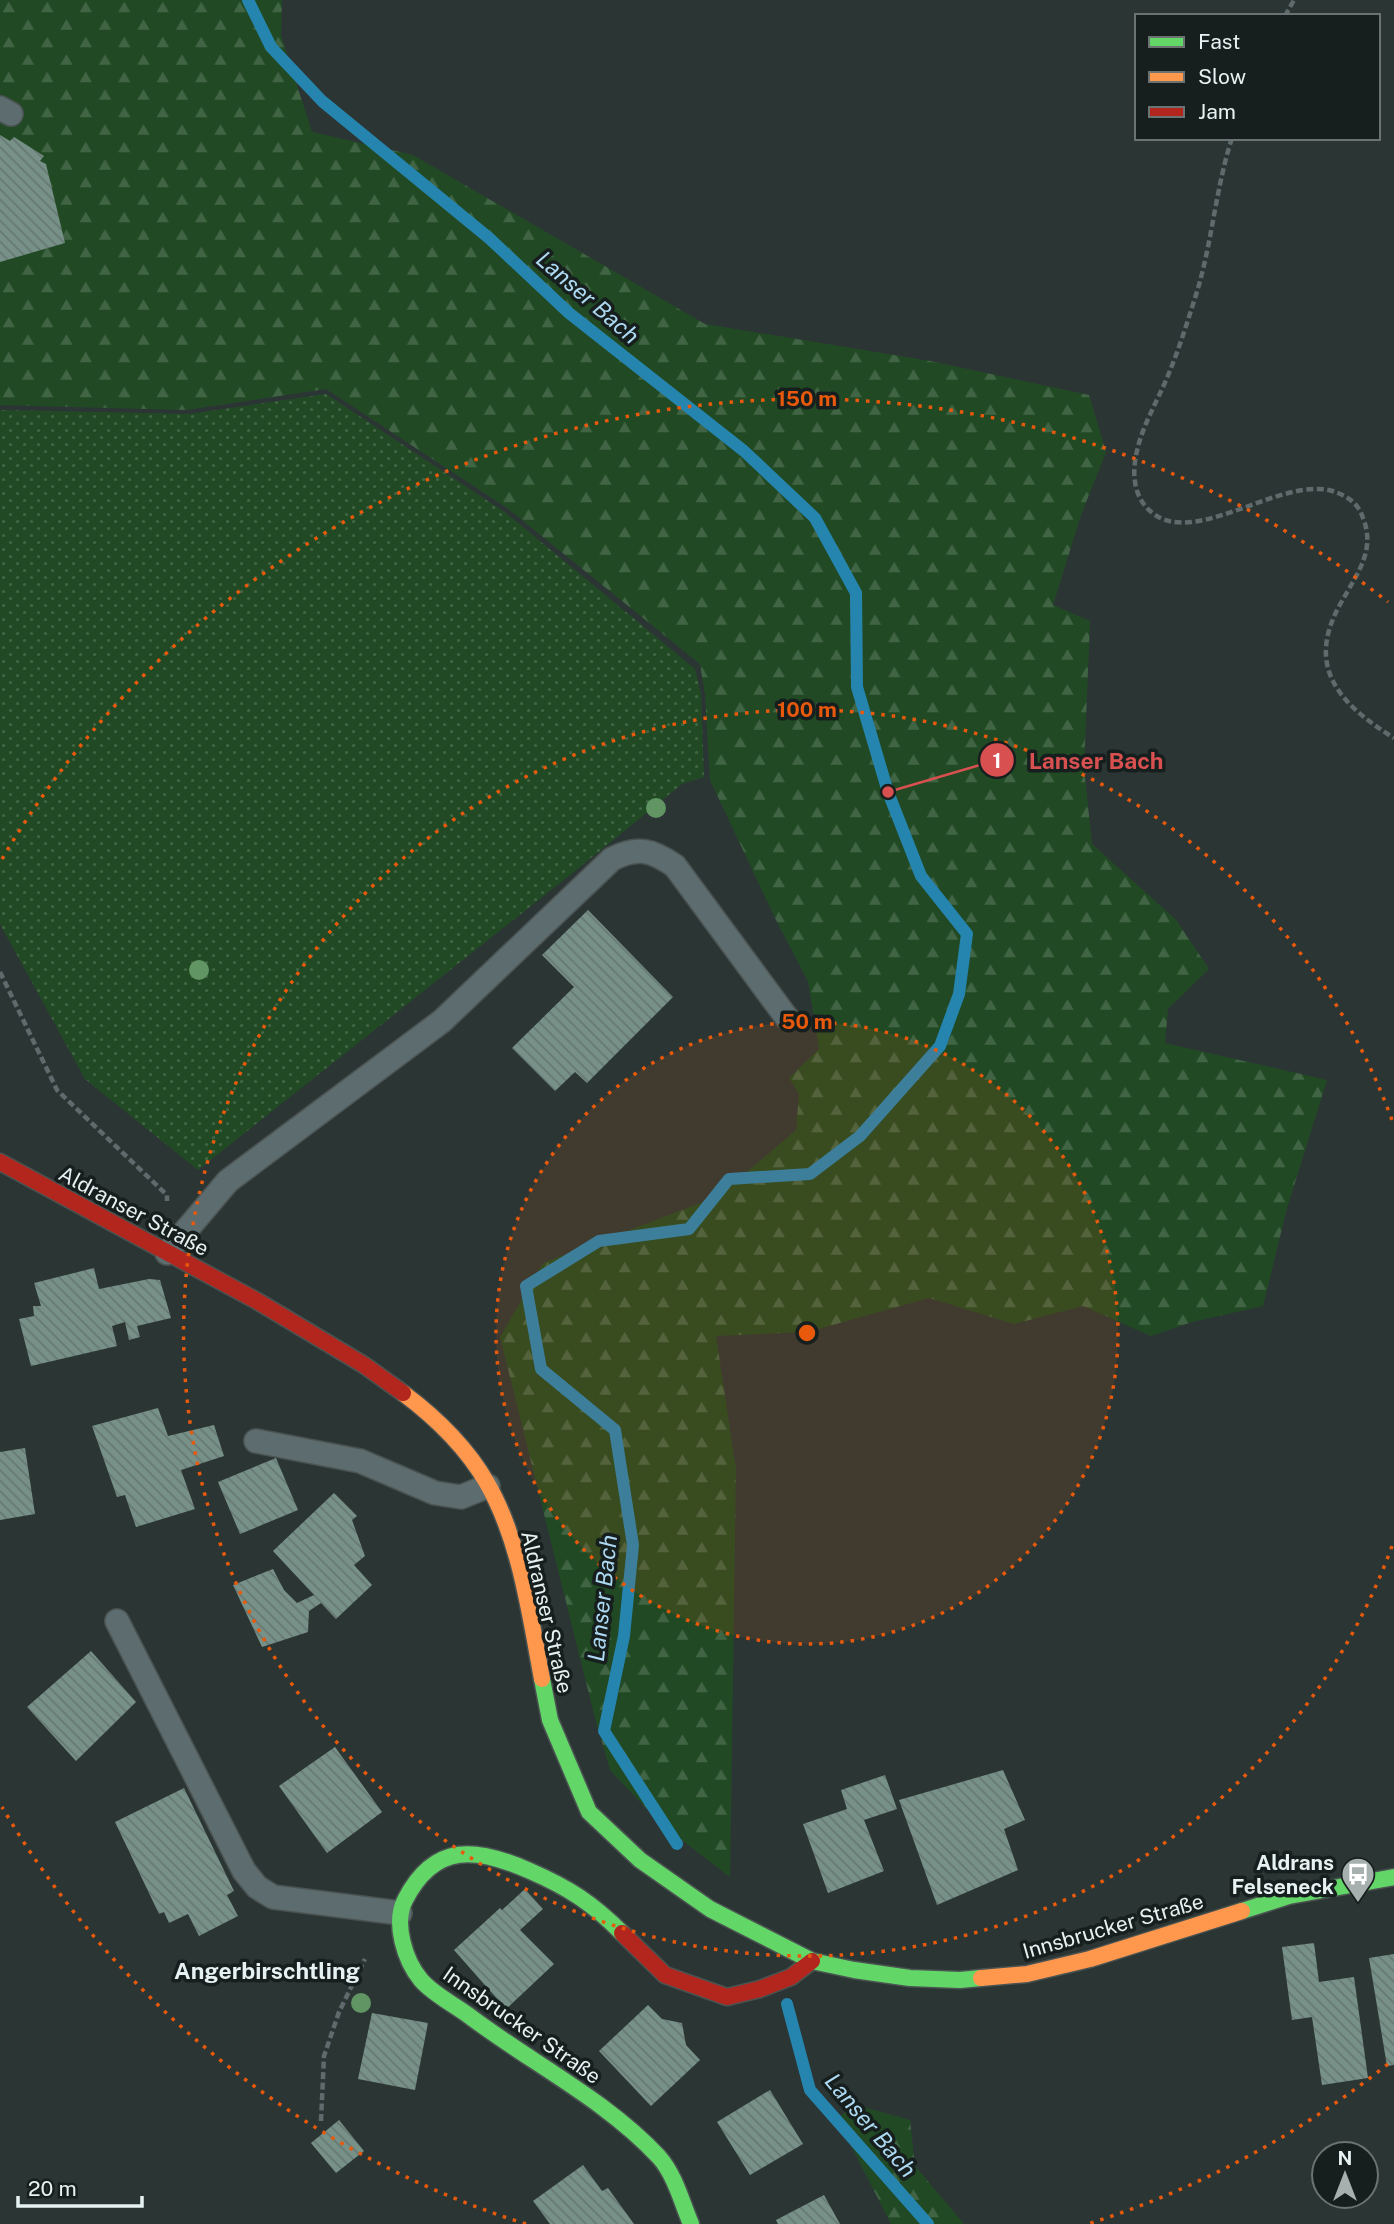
<svg xmlns="http://www.w3.org/2000/svg" width="1394" height="2224" viewBox="0 0 1394 2224" font-family="'Public Sans',sans-serif">
<style>
.grass{fill:url(#grass-dots)}
.forest{fill:url(#forest-firs)}
.lines{fill:none;stroke-linecap:round;stroke-linejoin:round}
.stream{stroke:#2685af;stroke-width:12}
.building{fill:url(#building-back-hatch)}
.lane-casing{stroke:#4a5351;stroke-width:26}
.fast-casing{stroke:#4a5351;stroke-width:19}
.slow-casing{stroke:#4a5351;stroke-width:19}
.jam-casing{stroke:#4a5351;stroke-width:19}
.path{stroke:#5e6a6b;stroke-width:4.5;stroke-dasharray:7 3.5;stroke-linecap:butt}
.lane{stroke:#5d6c6e;stroke-width:23}
.fast{stroke:#63d668;stroke-width:16}
.slow{stroke:#ff974d;stroke-width:16}
.jam{stroke:#b3261e;stroke-width:16}
.tree{fill:#619564}
.ring{fill:none;stroke:#e8590c;stroke-width:3.5;stroke-dasharray:3.5 7}
.labels{text-anchor:middle;dominant-baseline:central;stroke-width:7;stroke-linejoin:round;paint-order:stroke}
.street-label{font-size:21px;fill:#e6f2f1;stroke:#171f1e}
.poi-label{font-size:21px;font-weight:bold;fill:#e6f2f1;stroke:#171f1e;text-anchor:end}
.water-label{font-size:23px;font-style:italic;fill:#add9f2;stroke:#171f1e}
.neighbourhood-label{font-size:23px;font-weight:bold;fill:#e6f2f1;stroke:#171f1e}
.centre{fill:#e8590c;stroke:#171f1e;stroke-width:3.5}
.ring-label{font-size:21px;text-anchor:middle;font-weight:bold;fill:#e8590c;stroke:#171f1e;stroke-width:7;stroke-linejoin:round;paint-order:stroke}
.leader{fill:none;stroke:#d95050;stroke-width:2.5}
.callout-dot{fill:#d95050;stroke:#171f1e;stroke-width:2.5}
.mark-label{font-size:21px;text-anchor:middle;font-weight:bold;fill:#fff}
.callout-label{font-size:23px;text-anchor:middle;font-weight:bold;fill:#d95050;stroke:#171f1e;stroke-width:7;stroke-linejoin:round;paint-order:stroke}
</style>
<defs>
<pattern id="grass-dots" width="8" height="8" patternUnits="userSpaceOnUse" patternTransform="scale(1.75)"><rect width="8" height="8" fill="#214a24"/><path d="M2 2h.1M6 6h.1" fill="none" stroke="#416544" stroke-width="1.8" stroke-linecap="round"/></pattern>
<pattern id="forest-firs" width="22" height="20" patternUnits="userSpaceOnUse" patternTransform="scale(1.75)"><rect width="22" height="20" fill="#214a24"/><path d="M5 1l3.5 6h-7zM16 11l3.5 6h-7z" fill="#416544"/></pattern>
<pattern id="building-back-hatch" width="6" height="6" patternUnits="userSpaceOnUse" patternTransform="scale(1.75)"><rect width="6" height="6" fill="#789188"/><path d="M-1 5l2 2M0 0l6 6M5-1l2 2" fill="none" stroke="#667872"/></pattern>
</defs>
<rect width="100%" height="100%" fill="#2b3634"/>
<!-- grass -->
<polygon class="grass" points="326,394 506,513 695,669 701,694 704,777 682,784 575,871 198,1170 85,1079 0,924 0,410 190,414"/>
<!-- forest -->
<g class="forest">
<polygon points="0,0 282,0 281,36 312,132 413,155 705,324 930,361 1089,395 1106,452 1081,515 1053,605 1090,621 1084,768 1092,844 1176,920 1209,969 1168,1009 1165,1043 1327,1080 1287,1208 1263,1306 1192,1322 1151,1336 1083,1306 1014,1324 929,1298 808,1332 716,1336 736,1469 730,1877 661,1824 610,1770 595,1718 500,1337 543,1263 719,1196 796,1130 799,1094 789,1078 819,1049 808,981 777,922 710,780 705,694 700,664 507,508 326,389 186,410 0,405"/>
<polygon points="856,2105 910,2120 915,2166 964,2224 891,2224 837,2118"/>
</g>
<g class="lines">
<!-- stream -->
<g class="stream">
<polyline points="248,0 271,47 322,101 489,238 569,313 744,451 815,518 856,593 857,687 888,792 921,876 967,934 959,994 940,1046 860,1136 810,1174 729,1179 689,1229 599,1241 526,1286 541,1369 615,1430 633,1545 624,1636 604,1731 677,1844"/>
<polyline points="787,2004 810,2090 928,2224"/>
</g>
</g>
<!-- building -->
<g class="building">
<polygon points="0,135 10,141 14,137 44,156 40,161 46,164 65,243 0,262"/>
<polygon points="588,910 673,997 587,1083 575,1072 555,1091 512,1048 574,987 542,955"/>
<polygon points="94,1268 99,1289 149,1279 160,1280 171,1318 137,1326 140,1337 129,1340 125,1322 112,1326 117,1346 31,1366 19,1319 34,1316 33,1306 41,1306 34,1283"/>
<polygon points="158,1408 168,1436 214,1425 224,1456 181,1470 195,1509 136,1527 125,1495 117,1497 92,1426"/>
<polygon points="25,1448 35,1514 0,1520 0,1452"/>
<polygon points="276,1458 298,1510 240,1534 218,1482"/>
<polygon points="334,1493 357,1516 352,1520 365,1556 354,1565 372,1585 336,1619 321,1603 309,1611 308,1632 262,1647 233,1585 273,1569 284,1590 297,1603 314,1595 273,1551"/>
<polygon points="91,1651 136,1702 76,1761 27,1707"/>
<polygon points="335,1747 382,1812 327,1853 279,1786"/>
<polygon points="1003,1770 1025,1820 1004,1829 1018,1870 937,1905 899,1800"/>
<polygon points="885,1775 897,1809 864,1820 884,1871 828,1893 803,1824 847,1809 841,1790"/>
<polygon points="184,1788 234,1891 227,1895 238,1916 199,1936 188,1914 169,1923 164,1912 159,1914 115,1822"/>
<polygon points="525,1889 543,1909 520,1930 554,1964 506,2009 454,1950 500,1908 502,1910"/>
<polygon points="1314,1943 1319,1982 1354,1977 1368,2078 1322,2085 1312,2017 1292,2020 1282,1947"/>
<polygon points="1394,1954 1394,2065 1387,2066 1369,1958"/>
<polygon points="648,2005 662,2019 682,2023 686,2045 700,2060 651,2106 599,2051"/>
<polygon points="372,2013 428,2023 415,2090 358,2079"/>
<polygon points="770,2090 803,2144 750,2175 717,2122"/>
<polygon points="339,2120 364,2151 336,2173 311,2143"/>
<polygon points="583,2165 602,2191 608,2188 634,2224 550,2224 533,2201"/>
<polygon points="824,2195 840,2224 778,2224 776,2220"/>
</g>
<g class="lines">
<defs>
<g id="lane">
<polyline points="0,108 11,114"/>
<path d="M167 1253 228 1181 442 1021 612 859C638 846 652 850 675 866L787 1018"/>
<polyline points="256,1441 360,1461 435,1493 461,1497 488,1486"/>
<polyline points="117,1621 244,1871 257,1887 273,1897 400,1913"/>
</g>
<g id="fast">
<polyline points="542,1679 550,1720 589,1812 640,1860 710,1909 812,1961 854,1970 910,1978 960,1980 981,1978"/>
<polyline points="1242,1911 1289,1896 1394,1877"/>
<path d="M622 1933C592 1903 569 1888 530 1871 478 1848 435 1841 405 1900 393 1923 405 1961 421 1980 433 1994 453 2004 468 2015 531 2063 605 2099 659 2157 675 2175 682 2203 691 2224"/>
</g>
<g id="slow">
<path d="M403 1393C435 1417 467 1448 487 1483 520 1540 530 1615 542 1679"/>
<polyline points="981,1978 1027,1974 1090,1959 1242,1911"/>
</g>
<g id="jam">
<polyline points="0,1162 257,1301 364,1365 403,1393"/>
<polyline points="622,1933 665,1975 727,1997 760,1989 791,1977 812,1961"/>
</g>
</defs>
<!-- lane casing -->
<use href="#lane" class="lane-casing"/>
<!-- fast casing -->
<use href="#fast" class="fast-casing"/>
<!-- slow casing -->
<use href="#slow" class="slow-casing"/>
<!-- jam casing -->
<use href="#jam" class="jam-casing"/>
<!-- path -->
<g class="path">
<polyline points="1285,16 1294,0"/>
<path d="M1232 138C1215 190 1212 246 1195 298 1187 323 1179 349 1169 373 1157 403 1139 430 1135 462 1133 476 1135 492 1143 503 1184 561 1283 469 1338 493 1350 498 1359 505 1363 518 1376 550 1357 574 1342 601 1304 666 1338 703 1394 738"/>
<polyline points="0,972 57,1090 167,1195 167,1201"/>
<polyline points="321,2121 324,2056 339,2012 365,1959"/>
</g>
<!-- lane -->
<use href="#lane" class="lane"/>
<!-- fast -->
<use href="#fast" class="fast"/>
<!-- slow -->
<use href="#slow" class="slow"/>
<!-- jam -->
<use href="#jam" class="jam"/>
</g>
<!-- trees -->
<g class="tree">
<circle cx="656" cy="808" r="10"/>
<circle cx="199" cy="970" r="10"/>
<circle cx="361" cy="2003" r="10"/>
</g>
<!-- distance rings -->
<circle cx="807" cy="1333" r="311" fill="#e8590c" fill-opacity=".12"/>
<g class="ring">
<circle cx="807" cy="1333" r="311"/>
<path d="M1392 1546A623 623 0 1 1 1392 1120"/>
<path d="M1388 2064A934 934 0 0 1 1088 2224M526 2224A934 934 0 0 1 2 1807M2 859A934 934 0 0 1 1388 602"/>
</g>
<!-- icons -->
<defs>
<symbol id="bus-pin" viewBox="-11 -11 22 30"><path d="M0 17L-7.5 6A9.5 9.5 0 1 1 7.5 6Z" fill="#a5b0af" stroke="#171f1e"/><path d="M-5-6H5V4H4V6H2V4H-2V6H-4V4H-5ZM-3.5-4V0h7V-4ZM-3.5 1.2v1.5H-2V1.2ZM2 1.2v1.5H3.5V1.2Z" fill="#fff"/></symbol>
</defs>
<g fill-rule="evenodd">
<use href="#bus-pin" x="1339" y="1855" width="38" height="52"/>
</g>
<g class="labels">
<!-- street labels -->
<g class="street-label">
<text transform="translate(134 1211) rotate(28)">Aldranser Straße</text>
<text transform="translate(547 1612) rotate(77)">Aldranser Straße</text>
<text transform="translate(1113 1926) rotate(-16)">Innsbrucker Straße</text>
<text transform="translate(522 2025) rotate(35)">Innsbrucker Straße</text>
</g>
<!-- poi labels -->
<g class="poi-label">
<text x="1334" y="1862">Aldrans<tspan x="1334" dy="24">Felseneck</tspan></text>
</g>
<!-- water labels -->
<g class="water-label">
<text transform="translate(588 297) rotate(41)">Lanser Bach</text>
<text transform="translate(602 1598) rotate(-84)">Lanser Bach</text>
<text transform="translate(871 2125) rotate(50)">Lanser Bach</text>
</g>
<!-- neighbourhood labels -->
<g class="neighbourhood-label">
<text x="267" y="1970">Angerbirschtling</text>
</g>
</g>
<circle cx="807" cy="1333" r="10" class="centre"/>
<g class="ring-label">
<text x="807" y="406">150 m</text>
<text x="807" y="717">100 m</text>
<text x="807" y="1029">50 m</text>
</g>
<!-- callouts -->
<path class="leader" d="M888 792L997 760"/>
<g class="callout-dot">
<circle cx="888" cy="792" r="7"/>
<circle cx="997" cy="760" r="18"/>
</g>
<g class="mark-label">
<text x="997" y="768">1</text>
</g>
<g class="callout-label">
<text x="1096" y="769">Lanser Bach</text>
</g>
<!-- legend -->
<rect x="1135" y="14" width="245" height="126" fill="#171f1e" stroke="#6a7372" stroke-width="2"/>
<rect x="1149" y="37" width="35" height="10" fill="#63d668" stroke="#6a7372" stroke-width="2"/>
<text x="1198" y="49" font-size="21" fill="#e6f2f1">Fast</text>
<rect x="1149" y="72" width="35" height="10" fill="#ff974d" stroke="#6a7372" stroke-width="2"/>
<text x="1198" y="84" font-size="21" fill="#e6f2f1">Slow</text>
<rect x="1149" y="107" width="35" height="10" fill="#b3261e" stroke="#6a7372" stroke-width="2"/>
<text x="1198" y="119" font-size="21" fill="#e6f2f1">Jam</text>
<!-- north arrow -->
<g transform="translate(1345 2175)"><circle r="33" fill="#171f1e" stroke="#6a7372" stroke-width="2"/>
<path d="M0-5L12 26L0 18L-12 26Z" fill="#a5b0af"/>
<text y="-10" font-size="19" font-weight="bold" text-anchor="middle" fill="#e6f2f1">N</text>
</g>
<!-- scale -->
<path d="M18 2196v10h124v-10" fill="none" stroke="#e6f2f1" stroke-width="3.5"/>
<text x="28" y="2196" font-size="21" fill="#e6f2f1" stroke="#171f1e" stroke-width="5" paint-order="stroke">20 m</text>
</svg>
